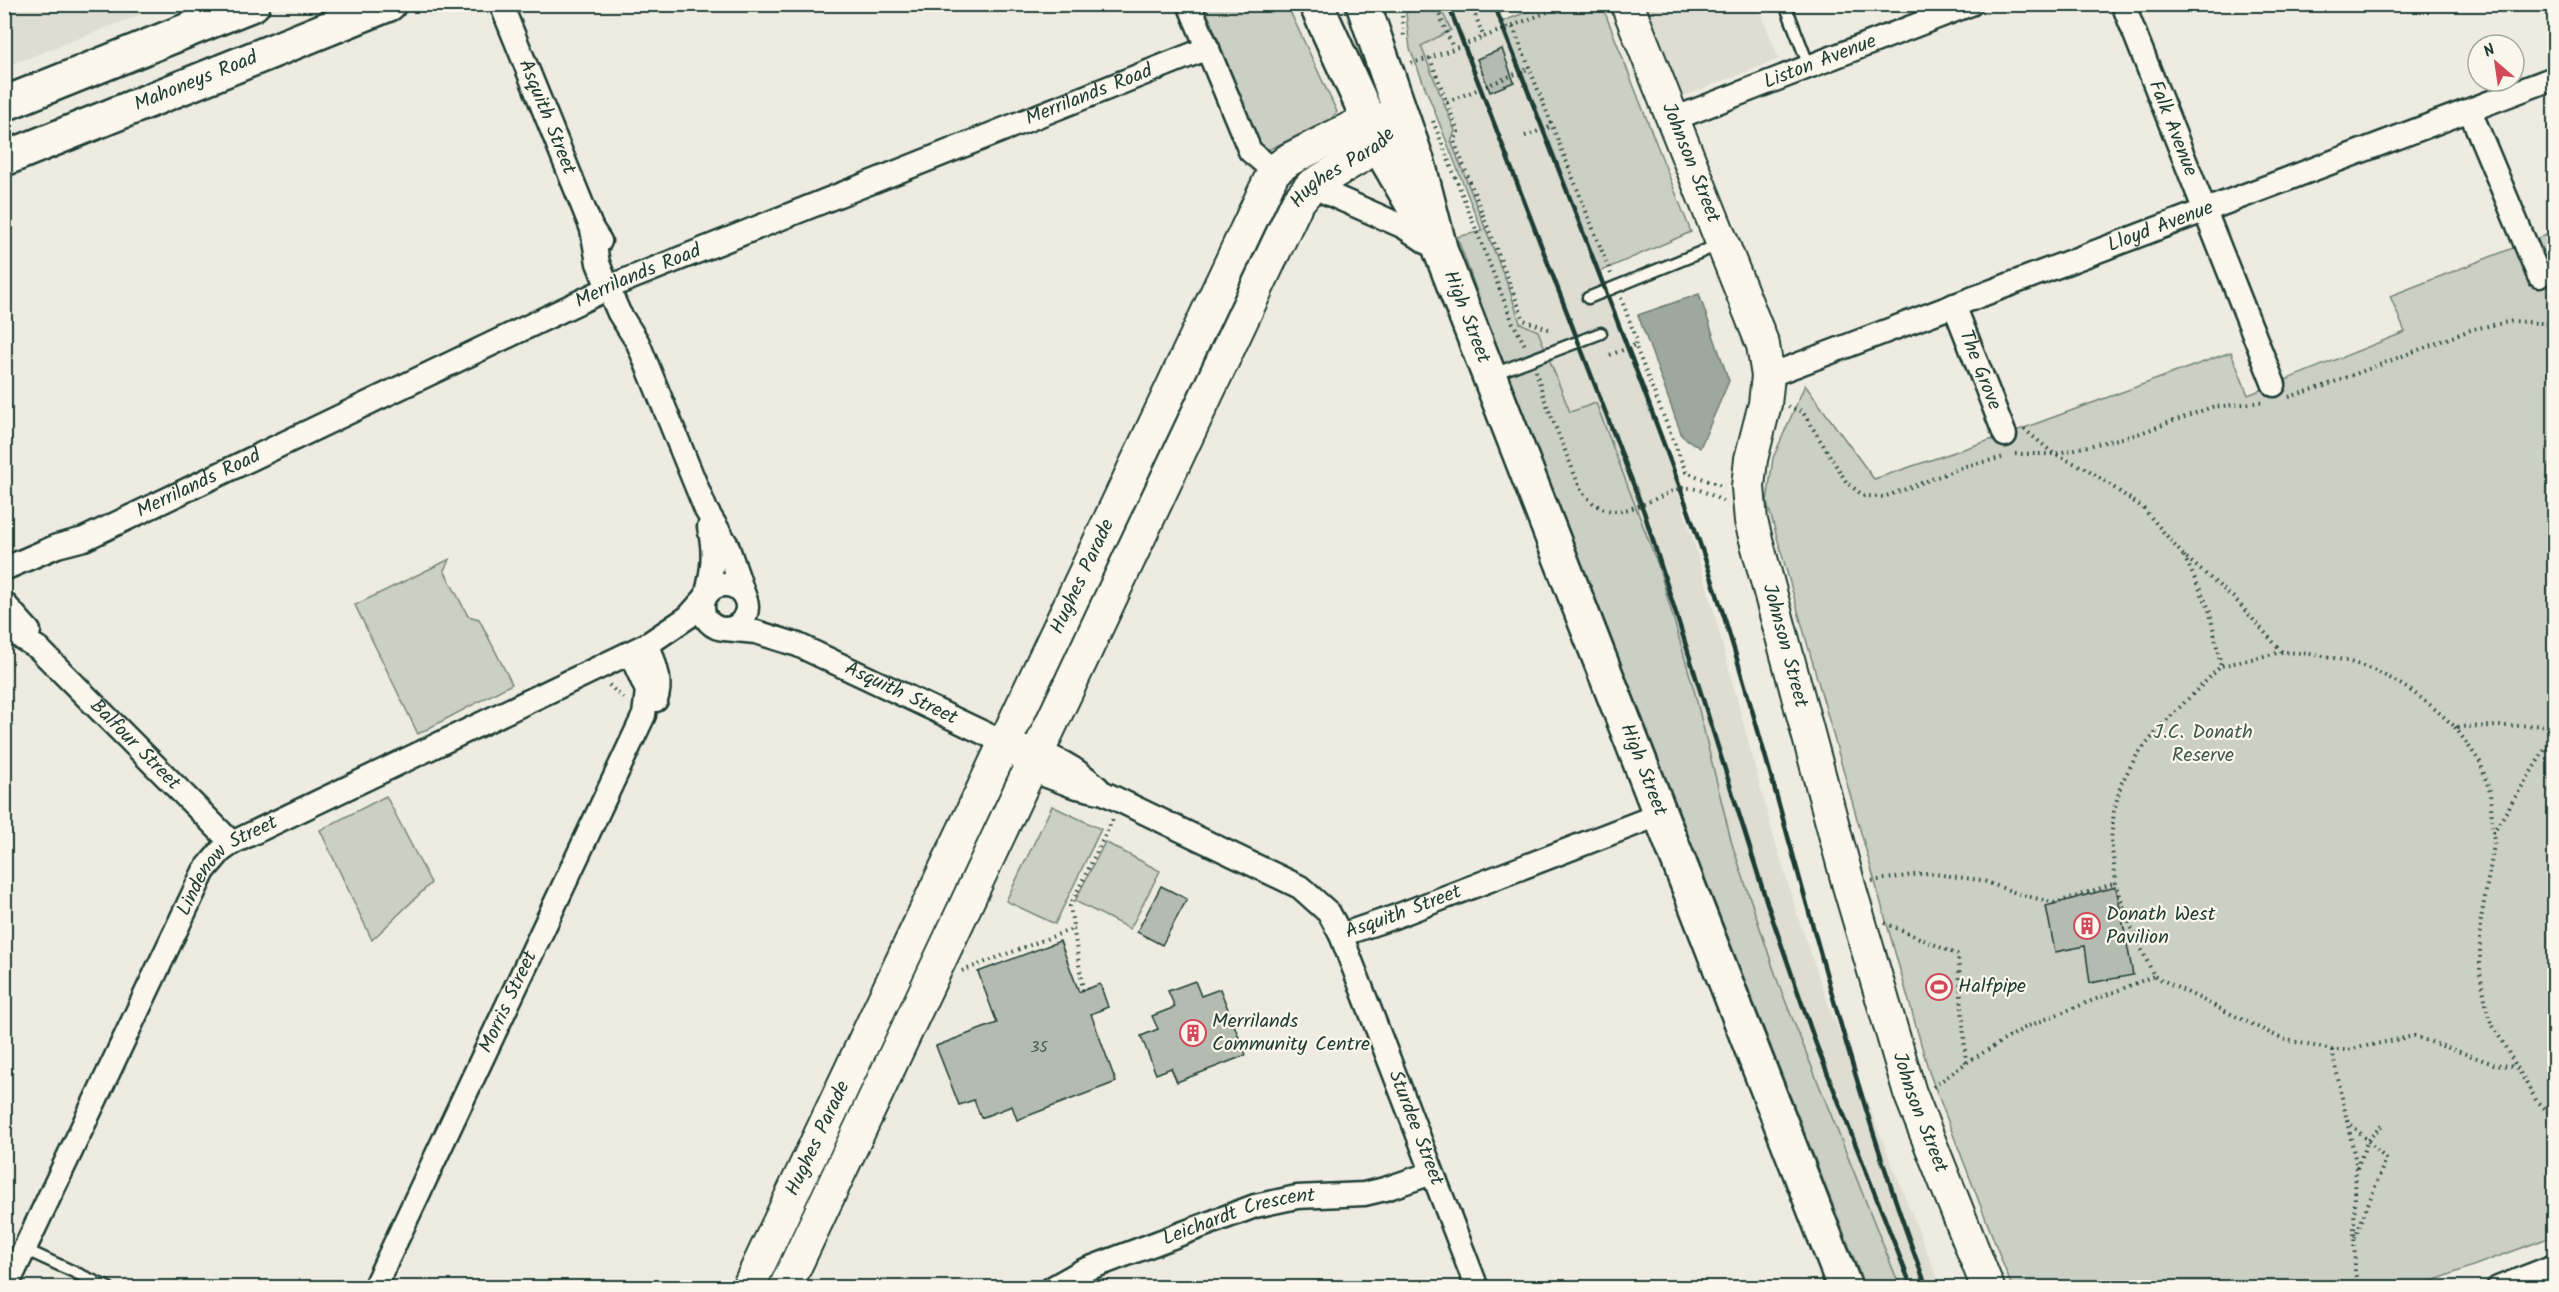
<svg xmlns="http://www.w3.org/2000/svg" width="2559" height="1292" viewBox="0 0 2559 1292" font-family="Kalam,sans-serif">
<style>
.built{fill:#ddddd2}
.green{fill:#cbcfc4;stroke:#75867c;stroke-width:1.5}
.water{fill:#9fa89f;stroke:#6c7d74;stroke-width:1.5}
.building{fill:#b4bbb0;stroke:#1f3d34;stroke-width:1.5}
.lines{fill:none;stroke-linecap:round;stroke-linejoin:round}
.lane-casing{stroke:#1f3d34;stroke-width:15}
.street-casing{stroke:#1f3d34;stroke-width:27}
.secondary-casing{stroke:#1f3d34;stroke-width:36}
.primary-casing{stroke:#1f3d34;stroke-width:38}
.path{stroke:#1f3d34;stroke-width:4;stroke-dasharray:1.5 4.5;stroke-linecap:butt}
.lane{stroke:#fbf7ec;stroke-width:10}
.street{stroke:#fbf7ec;stroke-width:22}
.secondary{stroke:#fbf7ec;stroke-width:32}
.primary{stroke:#fbf7ec;stroke-width:33}
.rail{stroke:#1f3d34;stroke-width:4.5}
.labels{text-anchor:middle;dominant-baseline:central;stroke-width:4.5;stroke-linejoin:round;paint-order:stroke}
.number-label{font-size:16px;fill:#445c53}
.street-label{font-size:20px;fill:#1f3d34;stroke:#fbf7ec}
.park-label{font-size:20px;fill:#415a51;stroke:#fbf7ec}
.poi-label{font-size:20px;fill:#1f3d34;stroke:#fbf7ec;text-anchor:start}
</style>
<rect width="100%" height="100%" fill="#eeece1"/>
<filter id="ink" filterUnits="userSpaceOnUse"><feTurbulence type="fractalNoise" baseFrequency=".0167" numOctaves="2"/><feDisplacementMap in="SourceGraphic" scale="12" xChannelSelector="R" yChannelSelector="G"/><feConvolveMatrix kernelMatrix="1 2 1 2 8 2 1 2 1" color-interpolation-filters="sRGB"/></filter>
<g filter="url(#ink)">
<!-- built -->
<g class="built">
<polygon points="5,4 165,4 165,5 5,67"/>
<polygon points="1439,5 1491,5 1581,225 1667,455 1707,586 1769,820 1797,914 1829,1006 1941,1287 1900,1287 1779,985 1732,844 1658,565 1596,404 1570,412 1538,331 1520,323 1451,141 1455,131 1421,46 1451,30"/>
<polygon points="1646,5 1758,5 1779,59 1682,97"/>
</g>
<!-- green -->
<g class="green">
<polygon points="1204,5 1287,5 1337,112 1331,119 1270,149 1262,149"/>
<polygon points="1405,5 1439,5 1451,30 1421,46 1455,131 1451,141 1510,291 1520,323 1538,331 1570,412 1596,403 1658,565 1694,690 1732,844 1779,985 1900,1287 1865,1287 1494,338 1457,237 1482,231 1410,49"/>
<polygon points="1544,5 1602,5 1691,232 1599,272 1499,23"/>
<polygon points="2554,232 2554,1236 2416,1287 2012,1287 1929,1072 1767,502 1773,458 1805,385 1874,479 2005,435 2231,352 2248,395 2405,332 2390,296"/>
<polygon points="450,559 444,570 468,616 479,619 512,684 418,734 355,605"/>
<polygon points="386,796 431,883 372,940 320,830"/>
<polygon points="1052,806 1101,829 1055,924 1006,901"/>
<polygon points="1105,842 1160,871 1130,929 1075,901"/>
</g>
<!-- water -->
<polygon class="water" points="1699,294 1729,381 1700,448 1682,436 1638,315"/>
<!-- building -->
<g class="building">
<polygon points="1502,49 1514,82 1490,92 1477,59"/>
<polygon points="1161,886 1187,899 1162,945 1137,932"/>
<polygon points="2116,887 2133,975 2090,983 2085,946 2055,952 2046,906"/>
<polygon points="1060,941 1079,992 1100,984 1108,1007 1091,1014 1116,1082 1017,1120 1012,1106 981,1118 974,1100 959,1105 936,1046 997,1023 978,972"/>
<polygon points="1195,981 1201,996 1220,989 1246,1055 1177,1082 1171,1068 1156,1074 1141,1036 1158,1029 1152,1016 1175,1007 1168,991"/>
</g>
<g class="lines">
<defs>
<g id="lane">
<polyline points="1785,4 1809,66"/>
<polyline points="1588,298 1721,244"/>
<polyline points="1491,375 1601,333"/>
<polyline points="24,1249 109,1288"/>
</g>
<g id="street">
<path id="s1" d="M501 4 592 229 600 241"/>
<polyline points="1189,4 1250,151 1274,171"/>
<path id="s2" d="M2123 4 2274 385"/>
<polyline points="2470,111 2539,276"/>
<path id="s3" d="M1671 120 1971 4"/>
<polyline points="1311,186 1404,227 1441,252"/>
<polyline points="592,229 598,263 608,288 619,313 638,343 706,510 727,545 745,598"/>
<path id="s4" d="M1954 305 2005 435"/>
<path id="s5" d="M1768 376 2554 78"/>
<path id="s6" d="M4 569 57 546 84 539 621 282 1208 48"/>
<circle cx="725" cy="607" r="22"/>
<path d="M707 593C713 569 715 551 709 527"/>
<polyline points="4,603 29,631"/>
<path id="s7" d="M4 622 23 639 38 648 232 843"/>
<path id="s8" d="M725 629 756 632 798 645 1005 743C1042 751 1070 762 1098 788"/>
<path d="M648 644C654 663 663 681 656 700"/>
<path id="s9" d="M1005 743 1031 770 1073 786 1104 793 1300 887 1329 913 1341 935 1394 917 1661 814"/>
<path id="s10" d="M1341 935 1477 1288"/>
<path id="s11" d="M6 1288 204 871 221 851 232 843 648 644 688 617 704 599"/>
<path id="s12" d="M374 1288 644 715 647 691 630 653"/>
<path id="s13" d="M1052 1288 1082 1271 1255 1206 1297 1197 1364 1194 1385 1189 1432 1173"/>
<polyline points="2498,1288 2554,1266"/>
</g>
<g id="secondary">
<path id="s14" d="M1627 4 1763 345 1768 376 1765 404 1751 459 1748 487 1751 521 1849 886 1910 1093 1988 1288"/>
<path id="s15" d="M748 1288 1274 171 1290 159 1369 119 1393 120"/>
<path id="s16" d="M785 1288 1297 203 1311 186 1380 145 1397 125"/>
</g>
<g id="primary">
<polyline points="1316,4 1388,162 1421,219"/>
<path id="s17" d="M1363 4 1418 163 1441 252 1845 1288"/>
<polyline points="4,104 253,4"/>
<path id="s18" d="M4 159 389 4"/>
</g>
</defs>
<!-- lane casing -->
<use href="#lane" class="lane-casing"/>
<!-- street casing -->
<use href="#street" class="street-casing"/>
<!-- secondary casing -->
<use href="#secondary" class="secondary-casing"/>
<!-- primary casing -->
<use href="#primary" class="primary-casing"/>
<!-- path -->
<g class="path">
<polyline points="1401,4 1404,38"/>
<polyline points="1435,4 1453,48"/>
<polyline points="1471,4 1484,38"/>
<polyline points="1513,27 1611,274"/>
<polyline points="1430,58 1458,132 1454,141 1524,320 1551,330"/>
<polyline points="1411,63 1430,58 1568,4"/>
<polyline points="1447,102 1530,68"/>
<polyline points="1433,121 1513,323 1526,347"/>
<polyline points="1525,136 1553,126"/>
<polyline points="1621,298 1637,341 1635,345 1686,472 1724,487"/>
<polyline points="1610,355 1635,345"/>
<path d="M1536 371 1544 398 1580 488C1604 524 1630 510 1662 496 1669 493 1677 488 1684 488 1699 487 1711 495 1724 502"/>
<polyline points="2289,397 2324,386 2473,329 2513,321 2554,324"/>
<polyline points="1788,407 1802,411 1847,483 1864,496 1884,497 1966,466 2005,457"/>
<polyline points="2024,429 2054,454 2135,435 2212,407 2264,402"/>
<path d="M2015 454H2054L2087 469 2143 508 2183 555 2235 599 2282 652C2357 655 2401 676 2455 727L2554 725"/>
<polyline points="2184,556 2209,609 2221,666"/>
<polyline points="2282,652 2221,666 2163,724 2137,755 2121,784 2114,811 2111,840 2116,883 2128,920 2154,976 2282,1039 2332,1050 2347,1050 2414,1036 2494,1064 2516,1067"/>
<polyline points="609,685 626,701"/>
<polyline points="2455,727 2480,762 2490,792 2494,845 2480,925 2480,973 2489,1019 2536,1100 2554,1117"/>
<polyline points="2493,833 2554,735"/>
<polyline points="1872,881 1927,873 1981,880 2019,894 2055,903 2116,883"/>
<polyline points="1885,923 1958,955 1966,1063"/>
<polyline points="962,971 1075,928"/>
<polyline points="1083,990 1070,906 1113,819"/>
<polyline points="2332,1050 2356,1163 2354,1226 2355,1273 2359,1288"/>
<polyline points="1933,1087 1966,1063 2026,1027 2154,976"/>
<polyline points="2347,1120 2386,1159 2355,1237"/>
<polyline points="2357,1168 2368,1140 2384,1123"/>
</g>
<!-- lane -->
<use href="#lane" class="lane"/>
<!-- street -->
<use href="#street" class="street"/>
<!-- secondary -->
<use href="#secondary" class="secondary"/>
<!-- primary -->
<use href="#primary" class="primary"/>
<!-- rail -->
<g class="rail">
<polyline points="1448,4 1644,512 1767,903 1816,1044 1912,1288"/>
<path d="M1494 4C1540 121 1585 237 1630 354 1665 447 1701 540 1730 636 1797 853 1846 1075 1927 1288"/>
</g>
</g>
</g>
<!-- icons -->
<defs>
<symbol id="building-ring" viewBox="-11 -11 22 22"><circle r="9.5" fill="#fbf7ec" stroke="#d1495b" stroke-width="1.5"/><path d="M-4-6H4V6H1V3H-1V6H-4ZM-2.5-4.3h1.7v1.8h-1.7ZM.8-4.3h1.7v1.8H.8ZM-2.5-1h1.7V.8h-1.7ZM.8-1h1.7V.8H.8Z" fill="#d1495b"/></symbol>
<symbol id="stadium-ring" viewBox="-11 -11 22 22"><circle r="9.5" fill="#fbf7ec" stroke="#d1495b" stroke-width="1.5"/><path d="M0-5a6.5 5 0 1 0 0 10a6.5 5 0 1 0 0-10ZM-3.5-1.8h7v3.6h-7Z" fill="#d1495b"/></symbol>
</defs>
<g fill-rule="evenodd">
<use href="#building-ring" x="2072" y="911" width="30" height="30"/>
<use href="#stadium-ring" x="1924" y="972" width="30" height="30"/>
<use href="#building-ring" x="1178" y="1018" width="30" height="30"/>
</g>
<g class="labels">
<!-- number labels -->
<g class="number-label">
<text x="1039" y="1047">35</text>
</g>
<!-- street labels -->
<g class="street-label">
<text stroke="none"><textPath href="#s3" startOffset="160">Liston Avenue</textPath></text>
<text stroke="none"><textPath href="#s18" startOffset="207">Mahoneys Road</textPath></text>
<text stroke="none"><textPath href="#s6" startOffset="1185">Merrilands Road</textPath></text>
<text stroke="none"><textPath href="#s1" startOffset="122">Asquith Street</textPath></text>
<text stroke="none"><textPath href="#s2" startOffset="134">Falk Avenue</textPath></text>
<text stroke="none"><textPath href="#s14" startOffset="171">Johnson Street</textPath></text>
<text stroke="none"><textPath href="#s16" startOffset="1258">Hughes Parade</textPath></text>
<text stroke="none"><textPath href="#s5" startOffset="420">Lloyd Avenue</textPath></text>
<text stroke="none"><textPath href="#s6" startOffset="699">Merrilands Road</textPath></text>
<text stroke="none"><textPath href="#s17" startOffset="330">High Street</textPath></text>
<text stroke="none"><textPath href="#s4" startOffset="70">The Grove</textPath></text>
<text stroke="none"><textPath href="#s6" startOffset="213">Merrilands Road</textPath></text>
<text stroke="none"><textPath href="#s15" startOffset="786">Hughes Parade</textPath></text>
<text stroke="none"><textPath href="#s14" startOffset="675">Johnson Street</textPath></text>
<text stroke="none"><textPath href="#s8" startOffset="189">Asquith Street</textPath></text>
<text stroke="none"><textPath href="#s7" startOffset="180">Balfour Street</textPath></text>
<text stroke="none"><textPath href="#s17" startOffset="816">High Street</textPath></text>
<text stroke="none"><textPath href="#s11" startOffset="482">Lindenow Street</textPath></text>
<text stroke="none"><textPath href="#s9" startOffset="462">Asquith Street</textPath></text>
<text stroke="none"><textPath href="#s12" startOffset="316">Morris Street</textPath></text>
<text stroke="none"><textPath href="#s14" startOffset="1161">Johnson Street</textPath></text>
<text stroke="none"><textPath href="#s10" startOffset="207">Sturdee Street</textPath></text>
<text stroke="none"><textPath href="#s15" startOffset="165">Hughes Parade</textPath></text>
<text stroke="none"><textPath href="#s13" startOffset="201">Leichardt Crescent</textPath></text>
</g>
<!-- park labels -->
<g class="park-label">
<text x="2203" y="733">J.C. Donath<tspan x="2203" dy="23">Reserve</tspan></text>
</g>
<!-- poi labels -->
<g class="poi-label">
<text x="2106" y="915">Donath West<tspan x="2106" dy="23">Pavilion</tspan></text>
<text x="1958" y="987">Halfpipe</text>
<text x="1212" y="1022">Merrilands<tspan x="1212" dy="23">Community Centre</tspan></text>
</g>
</g>
<!-- margin -->
<rect width="2559" height="1292" fill="none" stroke="#fbf7ec" stroke-width="24"/>
<rect x="12" y="12" width="2535" height="1268" fill="none" stroke="#1f3d34" stroke-width="2" filter="url(#ink)"/>
<!-- north arrow -->
<g transform="translate(2496 63) rotate(331)"><circle r="28" fill="#fbf7ec" stroke="#a3ada2" stroke-width="1.5"/>
<path d="M0-4.5L10 22L0 15L-10 22Z" fill="#d1495b"/>
<text y="-9" font-size="16" font-weight="bold" text-anchor="middle" fill="#1f3d34">N</text>
</g>
</svg>
